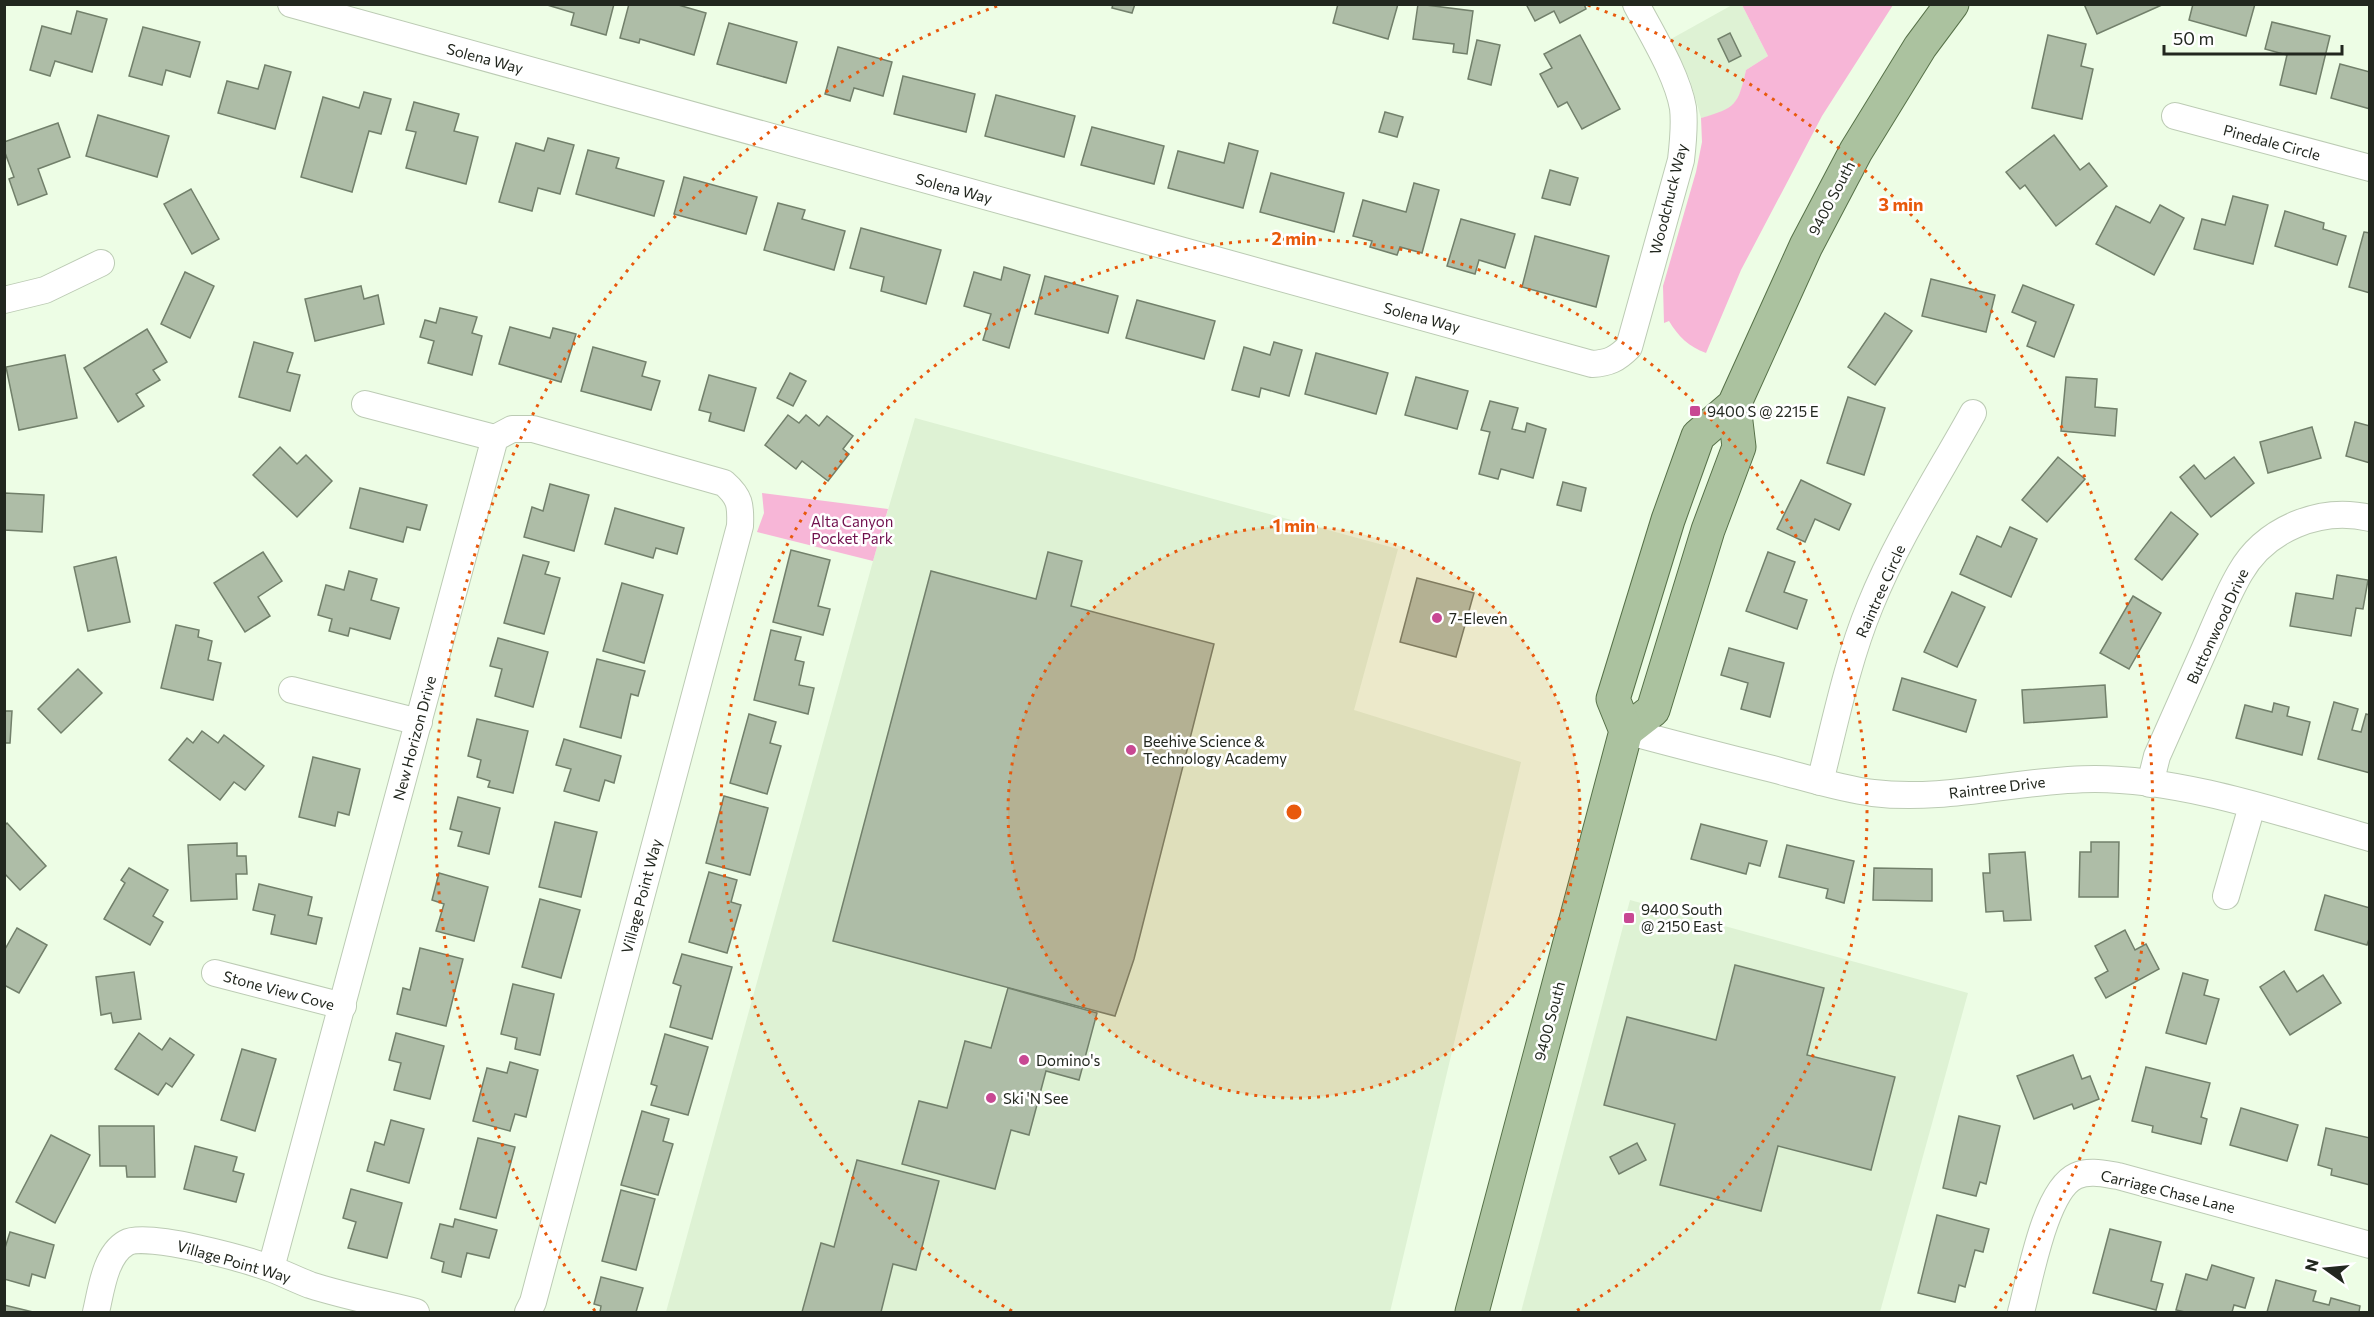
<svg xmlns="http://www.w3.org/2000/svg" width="2374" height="1317" viewBox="0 0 2374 1317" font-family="Commissioner,sans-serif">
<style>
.built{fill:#def2d4}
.green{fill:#f7b6d7}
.building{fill:#aebda7;stroke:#72806b;stroke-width:1.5}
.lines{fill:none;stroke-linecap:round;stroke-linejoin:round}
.minor-casing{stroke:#bccbb4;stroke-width:28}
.major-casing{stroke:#577149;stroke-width:35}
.minor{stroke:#fff;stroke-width:26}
.major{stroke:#abc29f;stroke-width:33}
.ring{fill:none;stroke:#e8590c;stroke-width:3;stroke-dasharray:3 6}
.poi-dot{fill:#c84893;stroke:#fff;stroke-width:2}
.labels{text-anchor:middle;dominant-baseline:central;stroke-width:5;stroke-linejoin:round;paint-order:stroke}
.street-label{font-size:15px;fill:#22271f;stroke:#fff}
.poi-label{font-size:15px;fill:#22271f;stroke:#fff;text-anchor:start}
.park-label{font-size:15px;fill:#700f4d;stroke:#fff}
.centre{fill:#e8590c;stroke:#fff;stroke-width:3}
.ring-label{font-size:18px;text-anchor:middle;font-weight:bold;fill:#e8590c;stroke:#fff;stroke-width:5;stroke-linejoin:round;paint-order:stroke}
</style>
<rect width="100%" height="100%" fill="#edfde5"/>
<!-- built -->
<g class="built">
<polygon points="1732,5 1742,5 1768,56 1746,70 1742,88 1734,106 1721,113 1701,118 1690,80 1671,39"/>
<polygon points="915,418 1398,549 1354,710 1521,762 1390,1312 666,1312 873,561"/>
<polygon points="1630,900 1968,993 1880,1312 1521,1312"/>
</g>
<!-- green -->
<g class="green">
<path d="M1742 5H1893L1822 116 1741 270 1706 353C1689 347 1678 336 1669 321L1664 323 1663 286 1696 172 1702 142 1701 118C1736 108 1738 105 1746 70L1768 56Z"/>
<polygon points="762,493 888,509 873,561 757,532 764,513"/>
</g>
<!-- building -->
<g class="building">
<polygon points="544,4 614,4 606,35 571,25 574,13"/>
<polygon points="629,4 675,4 706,13 694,55 640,39 639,43 620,38"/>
<polygon points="1113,4 1135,4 1132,13 1112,8"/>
<polygon points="1338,4 1398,4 1388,39 1333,23"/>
<polygon points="1418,4 1473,11 1467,54 1453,52 1454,44 1413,39"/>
<polygon points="1526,4 1584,4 1586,9 1560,23 1554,11 1535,21"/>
<polygon points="2084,4 2164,4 2097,34"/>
<polygon points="2193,4 2255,4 2246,36 2189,20"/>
<polygon points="77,11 107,19 92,72 55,61 50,76 30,70 42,26 71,34"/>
<polygon points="2272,22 2330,36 2316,94 2280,85 2287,55 2265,49"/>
<polygon points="729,23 797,42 786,83 717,64"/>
<polygon points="143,27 200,42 190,77 166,70 162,85 129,76"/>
<polygon points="1730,33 1741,56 1729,62 1718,39"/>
<polygon points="1580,35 1620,109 1582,129 1567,102 1558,107 1540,74 1552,68 1544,54"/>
<polygon points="2048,35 2086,44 2081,66 2093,69 2082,119 2032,108"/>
<polygon points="1477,40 1500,45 1491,85 1468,79"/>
<polygon points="838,47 892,62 883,96 854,88 850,101 825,94"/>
<polygon points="2340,64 2370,72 2370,109 2331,98"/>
<polygon points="265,65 291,72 275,129 218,113 227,81 258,89"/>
<polygon points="903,76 975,94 966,132 894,114"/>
<polygon points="364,92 391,99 381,134 369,131 352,192 301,177 323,97 359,108"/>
<polygon points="996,95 1075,116 1064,157 985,136"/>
<polygon points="414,102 459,114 454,131 478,137 466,184 406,168 416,132 406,130"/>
<polygon points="1385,112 1403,117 1397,137 1379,132"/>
<polygon points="98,115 169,136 157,177 86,156"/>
<polygon points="58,123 70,157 38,169 47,194 18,205 9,179 14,177 4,150 4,142"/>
<polygon points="1092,127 1164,146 1154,184 1081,165"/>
<polygon points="2054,135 2080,170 2089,163 2107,186 2056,226 2025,185 2020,189 2006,172"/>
<polygon points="548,138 574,145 560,194 538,188 532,211 499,202 516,143 544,151"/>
<polygon points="1229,143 1258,151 1243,208 1168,188 1178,151 1224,163"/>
<polygon points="588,150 619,158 616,168 664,181 654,216 576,194"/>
<polygon points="1550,170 1578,178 1570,205 1542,198"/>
<polygon points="1271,173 1344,193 1334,232 1260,212"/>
<polygon points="684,177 757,197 746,234 674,214"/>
<polygon points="1414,183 1439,190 1422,253 1400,247 1397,255 1370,247 1372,241 1353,236 1363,200 1406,212"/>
<polygon points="191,189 219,239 192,254 164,204"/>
<polygon points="2233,196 2268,205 2253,264 2194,249 2202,219 2225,225"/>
<polygon points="778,203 805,210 802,219 845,231 834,270 764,250"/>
<polygon points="2160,205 2184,218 2154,275 2096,244 2116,206 2150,223"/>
<polygon points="2285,211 2324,223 2323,229 2346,236 2337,265 2275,246"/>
<polygon points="1461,219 1515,234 1505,268 1479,260 1475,274 1447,266"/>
<polygon points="861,228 941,250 926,304 881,291 884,277 850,268"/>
<polygon points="2364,232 2370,233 2370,293 2349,287"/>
<polygon points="1535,236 1609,256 1596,307 1522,287"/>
<polygon points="1004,267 1030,275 1009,348 983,340 991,314 964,306 974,272 1001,280"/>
<polygon points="185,272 214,286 190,338 161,324"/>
<polygon points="1045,276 1118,296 1108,333 1035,314"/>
<polygon points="1931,279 1995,295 1986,332 1922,316"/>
<polygon points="2023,285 2074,305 2054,357 2027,346 2036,322 2012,312"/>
<polygon points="361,286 364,299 378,295 384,324 315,341 305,299"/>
<polygon points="1137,300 1215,321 1204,359 1126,338"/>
<polygon points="440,308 477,317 472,333 482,336 472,375 428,363 434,341 420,337 425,320 436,323"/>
<polygon points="1885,313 1912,331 1875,385 1848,367"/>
<polygon points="510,327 550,338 553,328 576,334 561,382 499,364"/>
<polygon points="147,329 167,362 153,370 160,380 136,394 144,406 118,422 84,368"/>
<polygon points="254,342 293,353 287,372 300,375 290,411 239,397"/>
<polygon points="1274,342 1302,350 1289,396 1261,388 1259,397 1232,390 1244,347 1270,355"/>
<polygon points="593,347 646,362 642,376 660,381 651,410 581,391"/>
<polygon points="1316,353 1388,373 1376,414 1305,394"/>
<polygon points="65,355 77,418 19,430 6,367"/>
<polygon points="790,373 806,381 793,406 777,398"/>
<polygon points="709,375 756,388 744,431 709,421 711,413 699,410"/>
<polygon points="1416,377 1468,391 1457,429 1405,415"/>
<polygon points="2066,377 2097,379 2095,407 2117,409 2115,436 2061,431"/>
<polygon points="1848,397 1885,408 1864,475 1827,463"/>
<polygon points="1490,401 1518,408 1512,429 1525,432 1527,423 1546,429 1533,478 1501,469 1498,479 1479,474 1490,432 1481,430"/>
<polygon points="788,415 799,423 806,415 819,426 827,416 853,436 843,449 849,454 828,481 802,461 796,469 765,445"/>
<polygon points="2355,422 2370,426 2370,463 2346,456"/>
<polygon points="2312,427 2321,458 2268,473 2260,442"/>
<polygon points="280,447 297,464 306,455 332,481 297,517 253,475"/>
<polygon points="2058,457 2085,479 2047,522 2022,500"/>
<polygon points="2234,457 2254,483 2211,517 2180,477 2194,465 2205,479"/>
<polygon points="1801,480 1851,504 1839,530 1815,519 1805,542 1777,529"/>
<polygon points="1563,482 1586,488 1581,511 1557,505"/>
<polygon points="550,484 589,495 574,551 524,537 532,507 543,511"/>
<polygon points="360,488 427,505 420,530 407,527 403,542 350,528"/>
<polygon points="4,493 44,495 42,532 4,530"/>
<polygon points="615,508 684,528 677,554 656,548 653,558 605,544"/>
<polygon points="2171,512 2198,534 2162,580 2135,559"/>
<polygon points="2010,527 2037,539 2011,597 1960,574 1977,536 2001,547"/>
<polygon points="791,550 830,560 818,606 830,609 823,635 773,622"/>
<polygon points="263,552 282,581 258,597 270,616 245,632 214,583"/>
<polygon points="1048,552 1082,561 1071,606 1214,644 1134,959 1115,1016 833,941 931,571 1036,599"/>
<polygon points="1768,552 1795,562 1784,592 1807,600 1797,629 1746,611"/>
<polygon points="523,555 549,562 545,574 560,578 544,634 504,623"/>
<polygon points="116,557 130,622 88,631 74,567"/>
<polygon points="349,571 377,579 371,600 399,608 390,639 350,628 348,636 329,631 332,619 318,615 326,585 344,590"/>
<polygon points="2337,575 2368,580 2363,609 2356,608 2351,636 2290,626 2296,593 2333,599"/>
<polygon points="1417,578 1474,593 1456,657 1400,642"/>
<polygon points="622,583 663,595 644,663 603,651"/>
<polygon points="1952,592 1985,607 1957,667 1924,652"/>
<polygon points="2133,596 2161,613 2129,669 2100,653"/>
<polygon points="176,625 199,630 198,637 212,641 208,660 221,663 213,700 161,688"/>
<polygon points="771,630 801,637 795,660 804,662 799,685 814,688 808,714 754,700"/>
<polygon points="498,638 548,652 533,707 495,696 502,669 490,666"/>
<polygon points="1729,648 1784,663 1770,717 1741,709 1748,683 1721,675"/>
<polygon points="597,659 645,671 638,696 631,694 621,738 580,727"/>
<polygon points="78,669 102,693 61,733 38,709"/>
<polygon points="1902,678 1976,700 1966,732 1893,710"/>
<polygon points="2105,685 2107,717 2024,723 2022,690"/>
<polygon points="2334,702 2358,709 2352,730 2361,732 2366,714 2370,715 2370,773 2318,759"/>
<polygon points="2274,703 2289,707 2287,716 2310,722 2302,755 2236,738 2245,705 2272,712"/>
<polygon points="4,711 12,711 10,743 4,743"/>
<polygon points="749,714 776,722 770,743 781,746 767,794 730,783"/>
<polygon points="477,719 528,731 513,793 488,787 490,781 477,777 481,760 468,756"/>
<polygon points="202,731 218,743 224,735 264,766 245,790 234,782 220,800 169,760 187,738 193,743"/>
<polygon points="564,739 621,756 614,783 605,780 599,801 564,791 571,769 556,765"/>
<polygon points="313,757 360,769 349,815 338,812 335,826 299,817"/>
<polygon points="724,796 768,808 750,875 706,863"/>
<polygon points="458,797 500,808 489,854 458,846 462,832 450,829"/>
<polygon points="555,822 597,832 581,897 539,887"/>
<polygon points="7,823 46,866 20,890 4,873 4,826"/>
<polygon points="1701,824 1767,841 1760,866 1749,863 1746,874 1691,859"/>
<polygon points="2091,842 2119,842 2118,897 2079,897 2080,852 2091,852"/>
<polygon points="237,843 237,856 246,856 247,874 236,874 237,899 191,901 188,845"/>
<polygon points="1787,845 1854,861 1844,903 1826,898 1828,889 1779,877"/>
<polygon points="2025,852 2031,920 2004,921 2003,911 1986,912 1983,873 1990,873 1989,854"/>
<polygon points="129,868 168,890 153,916 163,922 150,945 104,919 125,883 121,880"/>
<polygon points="1874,868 1932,869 1932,901 1873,900"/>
<polygon points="709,872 737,880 731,902 741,905 727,953 689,942"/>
<polygon points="439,873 488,887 474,941 436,931 444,904 432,900"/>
<polygon points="259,884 312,897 308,915 322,918 316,944 271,934 275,915 253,910"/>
<polygon points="2325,895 2370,908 2370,936 2367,945 2315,930"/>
<polygon points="540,899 580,910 561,978 522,967"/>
<polygon points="17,928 47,945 19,993 4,985 4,951"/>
<polygon points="2125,930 2135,950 2146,944 2159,969 2106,998 2095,978 2108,971 2095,946"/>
<polygon points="420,948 463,959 446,1026 397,1014 403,988 410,990"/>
<polygon points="682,954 732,967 712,1039 670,1027 681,986 673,983"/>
<polygon points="1735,965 1824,988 1807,1055 1895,1077 1871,1170 1778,1146 1761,1211 1660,1185 1675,1124 1604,1105 1627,1017 1716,1040"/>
<polygon points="2284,971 2297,992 2323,975 2341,1003 2290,1035 2260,987"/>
<polygon points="134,972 141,1019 113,1023 111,1013 101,1015 96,977"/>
<polygon points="2183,973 2208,980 2204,995 2219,999 2206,1044 2166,1033"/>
<polygon points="513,984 554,994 540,1055 515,1049 517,1038 501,1034"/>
<polygon points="1008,988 1097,1013 1079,1080 1046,1071 1029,1135 1011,1130 995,1189 902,1164 919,1101 947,1108 965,1041 991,1048"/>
<polygon points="139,1033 162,1050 170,1038 194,1055 172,1087 166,1083 158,1095 115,1069"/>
<polygon points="396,1033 444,1046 430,1099 394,1090 401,1063 389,1060"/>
<polygon points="665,1034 708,1047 688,1115 651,1105 657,1086 651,1084"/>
<polygon points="242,1049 276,1059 255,1131 221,1120"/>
<polygon points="2073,1055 2082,1079 2090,1076 2099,1099 2074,1109 2072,1104 2034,1119 2017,1076"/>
<polygon points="510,1062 538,1070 526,1117 515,1114 510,1131 473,1121 487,1068 507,1073"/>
<polygon points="2146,1067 2210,1083 2201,1117 2207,1119 2201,1144 2152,1132 2153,1126 2132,1121"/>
<polygon points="2241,1108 2298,1125 2287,1161 2230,1145"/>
<polygon points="642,1111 669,1119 663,1141 673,1144 658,1195 621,1185"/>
<polygon points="1959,1116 2000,1126 1986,1184 1980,1182 1976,1196 1943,1188"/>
<polygon points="391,1120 424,1129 409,1183 367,1171 375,1142 384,1145"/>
<polygon points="99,1126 154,1126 155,1177 127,1177 126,1166 100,1166"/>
<polygon points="2326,1128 2370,1138 2370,1185 2331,1175 2332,1169 2318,1165"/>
<polygon points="51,1135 90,1155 55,1223 16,1202"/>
<polygon points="478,1138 515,1147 496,1218 460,1209"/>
<polygon points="1637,1143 1646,1160 1619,1174 1610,1157"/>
<polygon points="195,1146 237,1157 233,1171 244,1174 236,1202 184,1189"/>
<polygon points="857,1160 939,1181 916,1270 893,1264 881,1312 802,1312 821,1243 834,1247"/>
<polygon points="351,1189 402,1203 387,1258 348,1248 356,1222 343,1218"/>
<polygon points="621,1190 655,1199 636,1270 602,1261"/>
<polygon points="1937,1215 1989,1229 1983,1252 1975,1250 1965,1287 1959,1285 1955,1302 1918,1293"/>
<polygon points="455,1219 497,1230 489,1258 467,1253 461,1277 442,1272 444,1262 431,1258 440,1224 453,1227"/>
<polygon points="2110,1229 2161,1242 2151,1281 2163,1284 2156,1310 2093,1293"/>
<polygon points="10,1232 54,1245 45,1278 32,1274 29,1286 4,1279 4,1251"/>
<polygon points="2212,1265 2254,1278 2245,1308 2234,1305 2232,1312 2185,1312 2176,1310 2186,1274 2207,1280"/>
<polygon points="601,1277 643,1288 636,1312 600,1312 601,1306 594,1304"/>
<polygon points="2276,1280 2316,1291 2313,1301 2329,1305 2331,1298 2360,1306 2359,1312 2267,1312"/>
<polygon points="4,1305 33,1312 4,1312"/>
</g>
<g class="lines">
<defs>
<g id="minor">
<path d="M291 4 1592 364C1609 363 1617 359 1629 347L1681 160C1683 143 1685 125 1683 108 1677 74 1652 35 1636 4"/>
<polyline points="2175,116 2370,168"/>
<polyline points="4,300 45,290 101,263"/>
<polyline points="365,404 495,438"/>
<polyline points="292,690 419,722"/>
<path d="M1626 731C1677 745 1729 758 1780 771 1810 779 1842 789 1873 793 1947 802 2020 779 2095 779 2184 779 2284 814 2370 838"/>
<path d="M1820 782C1835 723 1847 662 1870 606 1897 539 1938 476 1973 413"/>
<path d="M2150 784 2157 756C2173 720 2189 684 2205 648 2216 623 2226 597 2240 573 2265 529 2320 506 2370 518"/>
<polyline points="2226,896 2252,806"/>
<polyline points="215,973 343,1006"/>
<path d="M271 1268 493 445 495 438 512 429H533L724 483C740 497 741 505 740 526L533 1302 528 1312"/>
<path d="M96 1312C101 1291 105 1255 126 1243 146 1231 248 1260 272 1269 285 1274 297 1280 310 1285 344 1296 381 1303 416 1312"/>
<path d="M2021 1312C2030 1279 2045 1190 2076 1176 2089 1170 2105 1174 2118 1176L2370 1245"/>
</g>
<g id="major">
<polyline points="1626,731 1653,710 1708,530 1739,447 1734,405"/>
<polyline points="1472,1312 1626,731 1613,699 1668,520 1698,436 1734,405 1806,246 1856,151 1920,47 1952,4"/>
</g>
</defs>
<!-- minor casing -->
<use href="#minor" class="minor-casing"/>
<!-- major casing -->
<use href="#major" class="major-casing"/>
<!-- minor -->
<use href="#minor" class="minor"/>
<!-- major -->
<use href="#major" class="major"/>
</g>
<!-- distance rings -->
<circle cx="1294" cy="812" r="286" fill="#e8590c" fill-opacity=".12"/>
<g class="ring">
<circle cx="1294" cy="812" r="286"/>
<path d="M1012 1311A573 573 0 1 1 1576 1311"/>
<path d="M595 1311A859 859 0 0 1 1000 5M1588 5A859 859 0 0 1 1993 1311"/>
</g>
<!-- markers -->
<g class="poi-dot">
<rect x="1689" y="405" width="12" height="12" rx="3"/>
<circle cx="1437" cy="618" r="6"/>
<circle cx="1131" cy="750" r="6"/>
<rect x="1623" y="912" width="12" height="12" rx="3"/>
<circle cx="1024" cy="1060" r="6"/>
<circle cx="991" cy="1098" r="6"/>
</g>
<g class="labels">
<!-- street labels -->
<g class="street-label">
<text transform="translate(485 58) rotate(15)">Solena Way</text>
<text transform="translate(2272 142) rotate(15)">Pinedale Circle</text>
<text transform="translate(954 188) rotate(15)">Solena Way</text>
<text transform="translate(1831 198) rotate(-62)">9400 South</text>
<text transform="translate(1668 199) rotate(-76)">Woodchuck Way</text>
<text transform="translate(1422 317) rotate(15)">Solena Way</text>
<text transform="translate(1880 591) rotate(-66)">Raintree Circle</text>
<text transform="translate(2217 626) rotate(-65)">Buttonwood Drive</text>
<text transform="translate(414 738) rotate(-75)">New Horizon Drive</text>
<text transform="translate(1997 787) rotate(-7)">Raintree Drive</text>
<text transform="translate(641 896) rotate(-75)">Village Point Way</text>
<text transform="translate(279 990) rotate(15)">Stone View Cove</text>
<text transform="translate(1549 1021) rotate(-75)">9400 South</text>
<text transform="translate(2168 1191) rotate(14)">Carriage Chase Lane</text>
<text transform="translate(234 1261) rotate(16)">Village Point Way</text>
</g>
<!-- poi labels -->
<g class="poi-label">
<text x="1707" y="411">9400 S @ 2215 E</text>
<text x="1449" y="618">7-Eleven</text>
<text x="1143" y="741">Beehive Science &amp;<tspan x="1143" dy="17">Technology Academy</tspan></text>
<text x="1641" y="909">9400 South<tspan x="1641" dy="17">@ 2150 East</tspan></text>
<text x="1036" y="1060">Domino's</text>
<text x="1003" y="1098">Ski 'N See</text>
</g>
<!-- park labels -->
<g class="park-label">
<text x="852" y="521">Alta Canyon<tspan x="852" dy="17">Pocket Park</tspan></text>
</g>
</g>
<circle cx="1294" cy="812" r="9" class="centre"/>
<g class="ring-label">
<text x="1901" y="211">3 min</text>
<text x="1294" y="245">2 min</text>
<text x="1294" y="532">1 min</text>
</g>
<!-- border -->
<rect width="2374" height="1317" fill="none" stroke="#22271f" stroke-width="12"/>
<!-- north arrow -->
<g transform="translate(2326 1269) rotate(285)" stroke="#ffffff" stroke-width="4.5" paint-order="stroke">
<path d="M0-4.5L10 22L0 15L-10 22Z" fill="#22271f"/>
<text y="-9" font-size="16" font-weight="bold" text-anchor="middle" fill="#22271f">N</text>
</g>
<!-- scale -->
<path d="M2164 45v9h178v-9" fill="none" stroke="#22271f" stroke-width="3"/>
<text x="2173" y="45" font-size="18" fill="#22271f" stroke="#ffffff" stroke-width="4.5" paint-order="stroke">50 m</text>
</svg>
